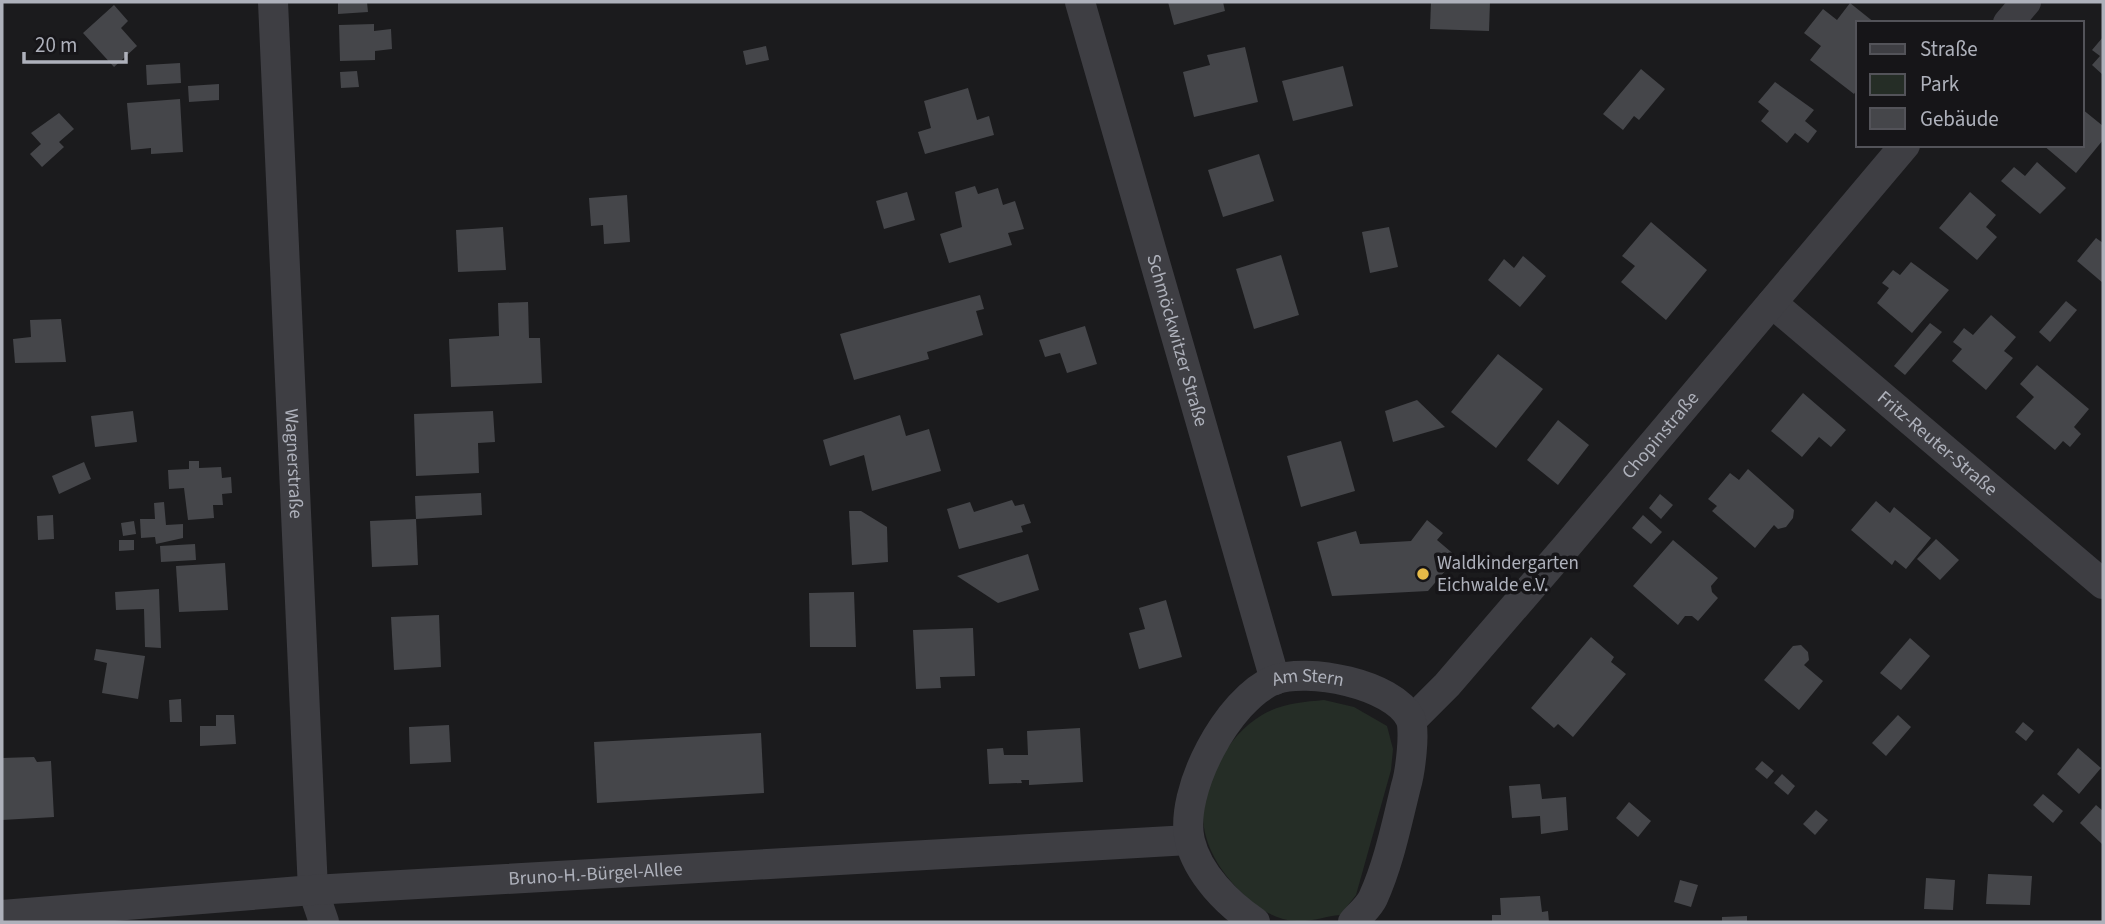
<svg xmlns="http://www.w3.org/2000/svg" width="2105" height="924" viewBox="0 0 2105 924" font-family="'Source Sans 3',sans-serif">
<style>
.green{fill:#252d26}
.building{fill:#45464a}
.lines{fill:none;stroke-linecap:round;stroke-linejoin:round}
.minor{stroke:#3e3e43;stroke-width:30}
.poi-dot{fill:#e7bb48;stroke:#161518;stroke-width:2.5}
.labels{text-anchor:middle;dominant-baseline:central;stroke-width:7;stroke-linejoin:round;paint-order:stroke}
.street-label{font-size:19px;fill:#aeb1bb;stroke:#161518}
.poi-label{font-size:19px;fill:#aeb1bb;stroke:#161518;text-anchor:start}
</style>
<rect width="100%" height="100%" fill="#1b1b1d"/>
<!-- green -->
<path class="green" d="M1324 700 1354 707 1387 726 1393 749 1391 770 1356 895 1340 915C1327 916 1311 922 1297 921 1275 920 1257 908 1242 893 1221 873 1202 844 1203 813 1204 777 1231 733 1262 715 1280 704 1302 702 1324 700Z"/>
<!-- building -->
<g class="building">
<polygon points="338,2 367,2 368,12 338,14"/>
<polygon points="1168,2 1223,2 1225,11 1174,25"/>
<polygon points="1431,2 1490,2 1489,31 1430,29"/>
<polygon points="1850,3 1875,23 1858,23 1858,88 1854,94 1810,60 1821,46 1804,33 1823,9 1837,20"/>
<polygon points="114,5 128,21 121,28 137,46 114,67 83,33"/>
<polygon points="374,24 374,31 391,29 392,49 375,51 375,60 340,61 339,25"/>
<polygon points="2103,37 2103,75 2092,65 2100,56 2092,50"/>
<polygon points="766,46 769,60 746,65 743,51"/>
<polygon points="1245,47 1258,102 1194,117 1183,72 1210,65 1207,55"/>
<polygon points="180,63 181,83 147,85 146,65"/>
<polygon points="1343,66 1353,106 1293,121 1282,81"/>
<polygon points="1641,69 1665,89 1639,120 1634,116 1623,130 1603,114"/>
<polygon points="357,71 359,87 341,88 340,72"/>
<polygon points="1775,82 1814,110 1805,121 1817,131 1808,143 1795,133 1787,143 1761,121 1769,111 1758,102"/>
<polygon points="219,84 219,100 189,102 188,86"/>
<polygon points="968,88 977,120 989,116 994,135 925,154 918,132 931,128 924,101"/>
<polygon points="180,99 183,152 151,154 151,148 131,150 127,103"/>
<polygon points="2082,109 2103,126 2103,140 2076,173 2043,145 2082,145"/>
<polygon points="59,113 74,129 59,142 64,147 42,167 30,154 41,144 31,133"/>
<polygon points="1259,154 1274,201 1223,217 1208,170"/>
<polygon points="2037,162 2066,188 2040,214 2001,181 2014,167 2025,176"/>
<polygon points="975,186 978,194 998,188 1003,205 1015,201 1024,229 1008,233 1012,245 949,263 940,234 962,227 955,192"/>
<polygon points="907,192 915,220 884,229 876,201"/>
<polygon points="1970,192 1996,215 1986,227 1997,237 1977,260 1939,228"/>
<polygon points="627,195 630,242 604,244 603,225 591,226 589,198"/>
<polygon points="1651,222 1707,270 1666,320 1621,282 1635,266 1622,256"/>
<polygon points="503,227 506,270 458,272 456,230"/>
<polygon points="1389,227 1398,267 1370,273 1362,232"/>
<polygon points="2096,238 2103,243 2103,283 2077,261"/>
<polygon points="1281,255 1299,315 1254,329 1236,269"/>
<polygon points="1523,256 1546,276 1520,307 1488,280 1504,259 1514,268"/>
<polygon points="1911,262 1949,290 1912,333 1877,303 1889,288 1882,283 1893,270 1900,275"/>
<polygon points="980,295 984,309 976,311 983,335 927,352 929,359 854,380 840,334"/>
<polygon points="2066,301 2077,310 2050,342 2039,332"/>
<polygon points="528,302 529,338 540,338 542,383 451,387 449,339 499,336 498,303"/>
<polygon points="1991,315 2016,337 2004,351 2013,358 1986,390 1952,361 1962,349 1953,342 1964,328 1973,335"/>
<polygon points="61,319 66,362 15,363 13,339 31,337 30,320"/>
<polygon points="1930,323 1942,332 1905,375 1894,366"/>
<polygon points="1085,326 1097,364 1067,373 1060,353 1045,357 1039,340"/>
<polygon points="1498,354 1543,389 1496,448 1451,412"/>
<polygon points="2037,365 2089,409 2074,427 2081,434 2070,447 2063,441 2055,450 2016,417 2034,397 2020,384"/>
<polygon points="1803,393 1846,430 1831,447 1819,437 1802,457 1771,431"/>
<polygon points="1417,400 1445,427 1393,442 1385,411"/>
<polygon points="133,411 137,442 95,447 91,416"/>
<polygon points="493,411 495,442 478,443 479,473 416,476 414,414"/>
<polygon points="900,415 906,436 929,429 941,471 872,491 864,455 830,466 823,440"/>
<polygon points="1558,420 1589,445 1558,485 1527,460"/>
<polygon points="1341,441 1355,491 1301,507 1287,456"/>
<polygon points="189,461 199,461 199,468 221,467 222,478 231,477 232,493 222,494 223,505 213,505 214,518 188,520 184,488 169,489 168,470 189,469"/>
<polygon points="84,462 91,479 59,494 52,476"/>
<polygon points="1748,469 1794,510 1793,518 1786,527 1778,529 1774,525 1755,548 1712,511 1717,506 1708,499 1730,473 1739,480"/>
<polygon points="481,493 482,515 416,519 415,496"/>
<polygon points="1660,494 1673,505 1661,519 1649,508"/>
<polygon points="1012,500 1015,506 1024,504 1031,523 1021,526 1023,532 959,549 947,509 970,502 974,512"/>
<polygon points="1876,501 1890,513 1894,507 1931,538 1906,569 1895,560 1892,565 1851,530"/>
<polygon points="164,502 166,525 183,524 183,538 156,544 155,537 141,538 140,519 155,519 154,503"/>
<polygon points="849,511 861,511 887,527 888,562 852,565"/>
<polygon points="53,515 54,539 38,540 37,516"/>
<polygon points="1643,515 1662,532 1651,544 1632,528"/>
<polygon points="416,519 418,565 372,567 370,521"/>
<polygon points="1427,520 1443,533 1437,540 1457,557 1428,591 1332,596 1317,542 1356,531 1360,544 1411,541"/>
<polygon points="134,521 136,534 123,536 121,523"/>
<polygon points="1936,539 1959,560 1940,580 1917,559"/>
<polygon points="119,540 134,540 134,550 119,551"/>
<polygon points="1673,540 1718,578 1711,586 1712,592 1718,598 1698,621 1692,616 1685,616 1678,625 1633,586"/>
<polygon points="195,544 196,560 161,562 160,546"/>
<polygon points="1028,554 1039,590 998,603 957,576"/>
<polygon points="225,563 228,610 179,612 176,566"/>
<polygon points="159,589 161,648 145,647 144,609 116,610 115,592"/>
<polygon points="854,592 856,647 810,647 809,593"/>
<polygon points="1166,600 1182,657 1139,669 1129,633 1145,629 1139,608"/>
<polygon points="439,615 441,667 394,670 391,617"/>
<polygon points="973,628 975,676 940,677 941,688 916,689 913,630"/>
<polygon points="1591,637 1614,657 1611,662 1626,674 1573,737 1558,724 1554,728 1531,708"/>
<polygon points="1910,638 1930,656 1901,690 1880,673"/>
<polygon points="1801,645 1808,652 1809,660 1804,665 1823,681 1799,710 1764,680 1793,646"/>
<polygon points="96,649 145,656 138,699 102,693 107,663 94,660"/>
<polygon points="181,699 182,722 170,722 169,700"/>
<polygon points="216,715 234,715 236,744 200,746 200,726 216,726"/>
<polygon points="1898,715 1911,727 1886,756 1872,743"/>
<polygon points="2023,722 2034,731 2026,741 2015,732"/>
<polygon points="449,725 451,762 410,764 409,727"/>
<polygon points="1080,728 1083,782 1029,785 1029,780 1021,780 1022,783 989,784 987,749 1003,748 1004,755 1028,755 1027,731"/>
<polygon points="761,733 764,793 597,803 594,742"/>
<polygon points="2078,748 2101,768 2079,794 2057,774"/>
<polygon points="34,757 37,762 51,761 54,817 2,820 2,758"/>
<polygon points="1762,761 1774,771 1767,779 1755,769"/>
<polygon points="1782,774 1795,786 1788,795 1774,783"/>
<polygon points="1540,784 1542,799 1566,797 1568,830 1541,834 1540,816 1512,818 1509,786"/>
<polygon points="2043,794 2063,811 2053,823 2033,805"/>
<polygon points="1629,802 1651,821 1638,837 1616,818"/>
<polygon points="2096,805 2103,811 2103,845 2080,823"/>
<polygon points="1816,810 1828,820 1815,835 1803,824"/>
<polygon points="1988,874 2032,876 2030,905 1986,904"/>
<polygon points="1926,878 1955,880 1953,910 1924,909"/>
<polygon points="1680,880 1698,885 1691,907 1674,902"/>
<polygon points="1540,896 1542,912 1548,911 1549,922 1492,922 1492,915 1501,915 1500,898"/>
<polygon points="1747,916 1747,922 1722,922 1722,917"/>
</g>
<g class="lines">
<!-- minor -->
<g class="minor">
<path id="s1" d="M273 2 313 890 324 922"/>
<path id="s2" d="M1080 2 1275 680"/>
<polyline points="2008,23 2026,2"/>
<path id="s3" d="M1772 303 2103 584"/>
<path id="s4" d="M1412 720 1447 685 1566 547 1905 145"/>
<path id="s5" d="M2 915 313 890 1189 840"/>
<path id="s6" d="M1255 922C1228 904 1198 874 1190 841 1178 792 1228 699 1274 680 1307 667 1393 684 1410 718 1416 729 1410 773 1406 786 1397 822 1389 863 1373 898 1369 907 1359 915 1353 922"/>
</g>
</g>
<!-- markers -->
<circle class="poi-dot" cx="1423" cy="574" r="7"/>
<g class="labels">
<!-- street labels -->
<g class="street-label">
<text stroke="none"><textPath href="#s2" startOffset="352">Schmöckwitzer Straße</textPath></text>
<text stroke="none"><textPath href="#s4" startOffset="378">Chopinstraße</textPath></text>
<text stroke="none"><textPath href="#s3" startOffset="217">Fritz-Reuter-Straße</textPath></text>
<text stroke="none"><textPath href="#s1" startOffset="462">Wagnerstraße</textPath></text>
<text stroke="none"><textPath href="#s6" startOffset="332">Am Stern</textPath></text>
<text stroke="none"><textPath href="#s5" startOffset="595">Bruno-H.-Bürgel-Allee</textPath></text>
</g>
<!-- poi labels -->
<g class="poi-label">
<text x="1437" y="563">Waldkindergarten<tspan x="1437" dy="22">Eichwalde e.V.</tspan></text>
</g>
</g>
<!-- border -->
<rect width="2105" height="924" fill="none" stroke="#aeb1bb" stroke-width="7"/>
<!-- legend -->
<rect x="1856" y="21" width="228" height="126" fill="#161518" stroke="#535359" stroke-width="2"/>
<rect x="1870" y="44" width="35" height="10" fill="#3e3e43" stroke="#535359" stroke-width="2"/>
<text x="1920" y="56" font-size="21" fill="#aeb1bb">Straße</text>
<rect x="1870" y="74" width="35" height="21" fill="#252d26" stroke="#535359" stroke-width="2"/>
<text x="1920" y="91" font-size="21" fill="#aeb1bb">Park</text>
<rect x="1870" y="108" width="35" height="21" fill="#45464a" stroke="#535359" stroke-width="2"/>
<text x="1920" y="126" font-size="21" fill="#aeb1bb">Gebäude</text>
<!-- scale -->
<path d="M24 52v10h102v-10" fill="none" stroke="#aeb1bb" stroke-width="3.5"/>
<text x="35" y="52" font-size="21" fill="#aeb1bb" stroke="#161518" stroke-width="5" paint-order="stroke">20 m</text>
</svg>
